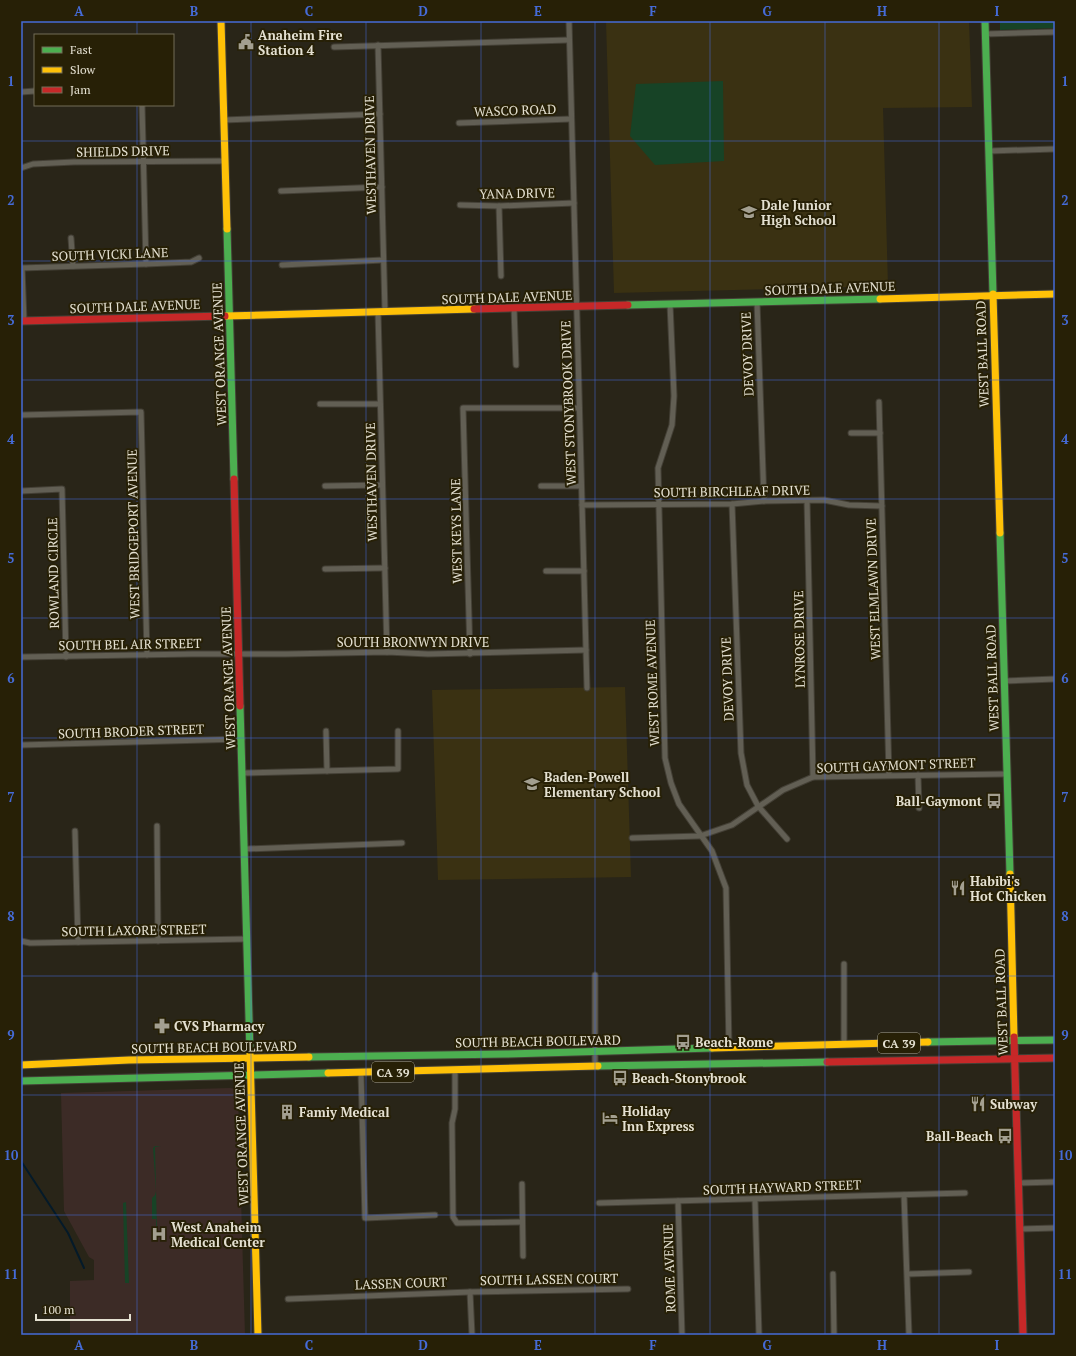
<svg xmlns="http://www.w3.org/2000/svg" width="1076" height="1356" viewBox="0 0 1076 1356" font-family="'PT Serif',serif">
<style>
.built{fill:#3a3112}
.medical{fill:#3c2b26}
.green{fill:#174326}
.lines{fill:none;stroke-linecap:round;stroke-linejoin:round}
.stream{stroke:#041a29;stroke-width:2}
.street-casing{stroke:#444036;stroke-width:7}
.fast-casing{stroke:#444036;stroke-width:9}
.slow-casing{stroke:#444036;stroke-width:9}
.jam-casing{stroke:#444036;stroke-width:9}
.street{stroke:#625f54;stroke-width:5}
.fast{stroke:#4caf50;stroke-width:7}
.slow{stroke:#ffc107;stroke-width:7}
.jam{stroke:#c62828;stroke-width:7}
.grid{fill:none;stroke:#456bd7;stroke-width:1;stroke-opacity:0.55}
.labels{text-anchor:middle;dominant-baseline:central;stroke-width:4;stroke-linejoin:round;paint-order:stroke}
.shield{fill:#272006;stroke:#aba694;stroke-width:1}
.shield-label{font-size:12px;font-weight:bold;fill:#e4e0d1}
.poi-label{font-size:13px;font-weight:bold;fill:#e4e0d1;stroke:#272006;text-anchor:start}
.street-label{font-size:13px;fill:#e4e0d1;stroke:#272006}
.neatline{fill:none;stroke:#456bd7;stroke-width:1.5}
.grid-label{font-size:13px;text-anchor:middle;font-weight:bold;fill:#456bd7}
</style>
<rect width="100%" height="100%" fill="#292518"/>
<!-- built -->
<g class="built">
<polygon points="606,21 969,21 972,107 883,108 888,286 614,293"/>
<polygon points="625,687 631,877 438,880 432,690"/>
</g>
<!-- medical -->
<polygon class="medical" points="230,1088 235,1089 238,1094 245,1335 70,1335 70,1281 94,1280 94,1260 89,1257 64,1211 61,1093"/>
<!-- green -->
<g class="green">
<polygon points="1000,21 1055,21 1055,28 1000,30"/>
<polygon points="723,81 724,161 655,165 630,136 636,84"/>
<polygon points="155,1146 161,1147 155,1147 157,1231 153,1232 153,1227 156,1227 156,1219 152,1219 152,1198 155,1195 156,1191 153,1148"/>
<polygon points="126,1202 129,1283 125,1283 123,1203"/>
</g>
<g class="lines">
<!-- stream -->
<polyline class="stream" points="21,1161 68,1233 84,1268"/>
<defs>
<g id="street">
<polyline points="569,21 587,688"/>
<polyline points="985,34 1055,32"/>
<polyline points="378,45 385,312"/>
<polyline points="334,47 569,40"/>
<polyline points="21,92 35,91"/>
<polyline points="142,105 146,264"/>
<polyline points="224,120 380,114"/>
<polyline points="459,123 571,119"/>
<polyline points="989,151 1055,149"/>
<polyline points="21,168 33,164 74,162 225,161"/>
<polyline points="281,191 382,187"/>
<polyline points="460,205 499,206 574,203"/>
<polyline points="499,206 501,276"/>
<polyline points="71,238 73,266"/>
<polyline points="282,265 383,260"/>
<polyline points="21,268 146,264 191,262 199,258"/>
<polyline points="22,268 24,321"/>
<polyline points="757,302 764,501"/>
<polyline points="670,304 674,396 672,425 658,468 665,758 671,783 679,804 712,851 726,888 729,1048"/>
<polyline points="514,308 516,365"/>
<polyline points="378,312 387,652"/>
<polyline points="879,402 889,775"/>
<polyline points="320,404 380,404"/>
<polyline points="21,415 141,412 147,655"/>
<polyline points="851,433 880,433"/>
<polyline points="325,486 382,485"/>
<polyline points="541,486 581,486"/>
<polyline points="21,491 62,489 66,657"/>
<polyline points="807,500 813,777"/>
<polyline points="732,504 741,753 747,785 758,806 787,839"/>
<polyline points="582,505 732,504 764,501 824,500 849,505 882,506"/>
<polyline points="325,569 385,568"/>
<polyline points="546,571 584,571"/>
<polyline points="470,654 463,408 579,408"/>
<polyline points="21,657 192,654 286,654 387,652 428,654 586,650"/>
<polyline points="1004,681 1055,679"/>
<polyline points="326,731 327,771"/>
<polyline points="21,745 242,739"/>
<polyline points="243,773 398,769 398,731"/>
<polyline points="918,775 919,808"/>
<polyline points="157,826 158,941"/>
<polyline points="75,831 78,942"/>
<polyline points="632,838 700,836 732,825 783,790 813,777 1006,774"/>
<polyline points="245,849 402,843"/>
<polyline points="21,941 30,943 247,939"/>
<polyline points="844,964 844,1044"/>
<polyline points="595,975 595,1066"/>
<polyline points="455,1070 455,1109 452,1123 453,1217 457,1223 522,1222"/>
<polyline points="361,1073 365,1218 435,1215"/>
<polyline points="1018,1183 1055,1182"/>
<polyline points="522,1184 523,1256"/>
<polyline points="904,1195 909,1335"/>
<polyline points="755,1200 759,1335"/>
<polyline points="678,1201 682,1335"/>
<polyline points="599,1203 965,1193"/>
<polyline points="1020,1229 1055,1228"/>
<polyline points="833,1274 834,1335"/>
<polyline points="908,1274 969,1272"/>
<polyline points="470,1292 472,1335"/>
<polyline points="288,1299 470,1292 628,1289"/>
</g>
<g id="fast">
<polyline points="985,21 993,294"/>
<polyline points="227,229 234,479"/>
<polyline points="628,305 880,299"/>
<polyline points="1000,533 1010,874"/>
<polyline points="240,706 250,1053"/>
<polyline points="928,1042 1055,1040"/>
<polyline points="309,1057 506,1054 712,1048"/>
<polyline points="598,1066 827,1062"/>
<polyline points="21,1081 328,1073"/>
</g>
<g id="slow">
<polyline points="221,21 227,229"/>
<polyline points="993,294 1000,533"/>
<polyline points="880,299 1055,294"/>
<polyline points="225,316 474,309"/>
<polyline points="1010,874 1014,1037"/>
<polyline points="712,1048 928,1042"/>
<polyline points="250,1053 258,1335"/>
<polyline points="21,1065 129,1060 309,1057"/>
<polyline points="328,1073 598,1066"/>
</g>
<g id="jam">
<polyline points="474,309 628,305"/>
<polyline points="21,321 225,316"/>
<polyline points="234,479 240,706"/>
<polyline points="1014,1037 1023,1335"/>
<polyline points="827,1062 1055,1058"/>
</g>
</defs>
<!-- street casing -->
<use href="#street" class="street-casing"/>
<!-- fast casing -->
<use href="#fast" class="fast-casing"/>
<!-- slow casing -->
<use href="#slow" class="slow-casing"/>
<!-- jam casing -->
<use href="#jam" class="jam-casing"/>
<!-- street -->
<use href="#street" class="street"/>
<!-- fast -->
<use href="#fast" class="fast"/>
<!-- slow -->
<use href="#slow" class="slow"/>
<!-- jam -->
<use href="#jam" class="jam"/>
</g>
<!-- grid -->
<path class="grid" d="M137 21V35M251 21V1335M366 21V1335M481 21V1335M595 21V1335M710 21V1335M825 21V1335M939 21V1335M137 105V1335M21 141H1055M21 261H1055M21 380H1055M21 499H1055M21 618H1055M21 738H1055M21 857H1055M21 976H1055M21 1095H1055M21 1215H1055"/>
<!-- icons -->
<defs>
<symbol id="civic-bare" viewBox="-9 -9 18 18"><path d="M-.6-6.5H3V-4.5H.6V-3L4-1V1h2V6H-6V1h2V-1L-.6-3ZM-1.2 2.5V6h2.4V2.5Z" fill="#a39f90" stroke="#272006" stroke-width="2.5" paint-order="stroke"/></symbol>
<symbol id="school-bare" viewBox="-9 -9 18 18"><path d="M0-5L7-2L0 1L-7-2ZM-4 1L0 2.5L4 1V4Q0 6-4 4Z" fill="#a39f90" stroke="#272006" stroke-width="2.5" paint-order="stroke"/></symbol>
<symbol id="bus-bare" viewBox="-9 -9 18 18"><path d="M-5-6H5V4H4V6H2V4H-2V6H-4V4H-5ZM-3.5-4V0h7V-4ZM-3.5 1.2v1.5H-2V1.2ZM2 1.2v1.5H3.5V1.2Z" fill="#a39f90" stroke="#272006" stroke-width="2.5" paint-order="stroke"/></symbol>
<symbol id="restaurant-bare" viewBox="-9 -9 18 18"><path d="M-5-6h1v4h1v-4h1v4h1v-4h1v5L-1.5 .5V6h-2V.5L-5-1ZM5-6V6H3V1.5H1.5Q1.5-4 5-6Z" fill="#a39f90" stroke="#272006" stroke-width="2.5" paint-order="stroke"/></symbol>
<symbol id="pharmacy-bare" viewBox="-9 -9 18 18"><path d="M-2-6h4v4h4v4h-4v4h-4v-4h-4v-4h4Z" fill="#a39f90" stroke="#272006" stroke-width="2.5" paint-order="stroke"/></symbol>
<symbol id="building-bare" viewBox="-9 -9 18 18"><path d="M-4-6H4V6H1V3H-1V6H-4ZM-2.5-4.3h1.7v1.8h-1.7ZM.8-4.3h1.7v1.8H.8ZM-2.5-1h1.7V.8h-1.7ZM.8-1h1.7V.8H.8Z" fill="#a39f90" stroke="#272006" stroke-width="2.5" paint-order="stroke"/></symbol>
<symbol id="hotel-bare" viewBox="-9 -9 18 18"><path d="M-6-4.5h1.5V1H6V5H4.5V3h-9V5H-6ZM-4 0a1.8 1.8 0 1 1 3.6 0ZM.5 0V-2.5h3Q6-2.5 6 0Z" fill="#a39f90" stroke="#272006" stroke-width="2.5" paint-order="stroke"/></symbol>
<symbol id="hospital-bare" viewBox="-9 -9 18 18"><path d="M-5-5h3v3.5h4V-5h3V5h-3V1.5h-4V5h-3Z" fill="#a39f90" stroke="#272006" stroke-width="2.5" paint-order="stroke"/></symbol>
</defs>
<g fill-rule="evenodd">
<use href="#civic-bare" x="235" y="31" width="22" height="22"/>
<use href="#school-bare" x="738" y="201" width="22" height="22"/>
<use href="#school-bare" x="521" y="773" width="22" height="22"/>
<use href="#bus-bare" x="983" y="790" width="22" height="22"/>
<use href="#restaurant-bare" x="947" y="877" width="22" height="22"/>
<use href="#pharmacy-bare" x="151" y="1015" width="22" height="22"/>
<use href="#bus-bare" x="672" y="1031" width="22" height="22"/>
<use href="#bus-bare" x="609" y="1067" width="22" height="22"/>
<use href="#restaurant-bare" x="967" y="1093" width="22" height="22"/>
<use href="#building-bare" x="276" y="1101" width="22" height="22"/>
<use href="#hotel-bare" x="599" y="1107" width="22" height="22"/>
<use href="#bus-bare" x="994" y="1125" width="22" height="22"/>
<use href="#hospital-bare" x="148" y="1223" width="22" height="22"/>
</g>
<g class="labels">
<!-- shield labels -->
<g class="shield">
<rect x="878" y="1033" width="42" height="20" rx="3"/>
<rect x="372" y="1062" width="42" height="20" rx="3"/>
</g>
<g class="shield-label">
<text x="899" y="1043">CA 39</text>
<text x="393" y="1072">CA 39</text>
</g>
<!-- poi labels -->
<g class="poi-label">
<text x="258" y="35">Anaheim Fire<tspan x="258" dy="15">Station 4</tspan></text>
<text x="761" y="205">Dale Junior<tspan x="761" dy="15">High School</tspan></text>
<text x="544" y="777">Baden-Powell<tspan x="544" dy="15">Elementary School</tspan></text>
<text x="982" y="801" text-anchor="end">Ball-Gaymont</text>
<text x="970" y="881">Habibi's<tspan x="970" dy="15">Hot Chicken</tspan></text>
<text x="174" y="1026">CVS Pharmacy</text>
<text x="695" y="1042">Beach-Rome</text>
<text x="632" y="1078">Beach-Stonybrook</text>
<text x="990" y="1104">Subway</text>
<text x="622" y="1111">Holiday<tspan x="622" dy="15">Inn Express</tspan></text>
<text x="299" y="1112">Famiy Medical</text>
<text x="993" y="1136" text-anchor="end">Ball-Beach</text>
<text x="171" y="1227">West Anaheim<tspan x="171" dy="15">Medical Center</tspan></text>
</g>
<!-- street labels -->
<g class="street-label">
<text transform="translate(515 110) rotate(-2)">WASCO ROAD</text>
<text transform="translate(123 151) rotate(-1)">SHIELDS DRIVE</text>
<text transform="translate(370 155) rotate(-91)">WESTHAVEN DRIVE</text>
<text transform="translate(517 193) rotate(-1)">YANA DRIVE</text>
<text transform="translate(110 254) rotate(-2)">SOUTH VICKI LANE</text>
<text transform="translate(830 288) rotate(-2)">SOUTH DALE AVENUE</text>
<text transform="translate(507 297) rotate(-2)">SOUTH DALE AVENUE</text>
<text transform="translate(135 306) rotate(-2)">SOUTH DALE AVENUE</text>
<text transform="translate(219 354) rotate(-92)">WEST ORANGE AVENUE</text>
<text transform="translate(747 354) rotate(-92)">DEVOY DRIVE</text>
<text transform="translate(982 354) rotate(-92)">WEST BALL ROAD</text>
<text transform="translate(568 403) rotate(-92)">WEST STONYBROOK DRIVE</text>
<text transform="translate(371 482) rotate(-91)">WESTHAVEN DRIVE</text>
<text transform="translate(732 491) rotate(-1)">SOUTH BIRCHLEAF DRIVE</text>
<text transform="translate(456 531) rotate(-91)">WEST KEYS LANE</text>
<text transform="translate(133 534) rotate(-91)">WEST BRIDGEPORT AVENUE</text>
<text transform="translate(53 573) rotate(-91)">ROWLAND CIRCLE</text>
<text transform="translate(873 589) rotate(-92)">WEST ELMLAWN DRIVE</text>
<text transform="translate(799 639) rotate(-91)">LYNROSE DRIVE</text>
<text x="413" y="642">SOUTH BRONWYN DRIVE</text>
<text transform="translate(130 644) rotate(-1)">SOUTH BEL AIR STREET</text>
<text transform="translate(228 678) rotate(-92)">WEST ORANGE AVENUE</text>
<text transform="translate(992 678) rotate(-92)">WEST BALL ROAD</text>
<text transform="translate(727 679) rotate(-92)">DEVOY DRIVE</text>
<text transform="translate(652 683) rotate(-92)">WEST ROME AVENUE</text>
<text transform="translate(131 731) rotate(-2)">SOUTH BRODER STREET</text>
<text transform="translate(896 765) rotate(-2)">SOUTH GAYMONT STREET</text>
<text transform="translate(134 930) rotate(-1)">SOUTH LAXORE STREET</text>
<text transform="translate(1001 1002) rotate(-92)">WEST BALL ROAD</text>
<text transform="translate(538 1041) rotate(-1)">SOUTH BEACH BOULEVARD</text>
<text transform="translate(214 1047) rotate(-1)">SOUTH BEACH BOULEVARD</text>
<text transform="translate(241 1134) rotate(-92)">WEST ORANGE AVENUE</text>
<text transform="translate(782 1187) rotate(-2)">SOUTH HAYWARD STREET</text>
<text transform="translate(669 1268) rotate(-92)">ROME AVENUE</text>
<text transform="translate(549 1279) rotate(-1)">SOUTH LASSEN COURT</text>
<text transform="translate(401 1283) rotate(-2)">LASSEN COURT</text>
</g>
</g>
<!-- border -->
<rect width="1076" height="1356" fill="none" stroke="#272006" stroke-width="44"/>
<!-- legend -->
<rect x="34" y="34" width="140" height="72" fill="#272006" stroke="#736d57"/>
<rect x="42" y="47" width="20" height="6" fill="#4caf50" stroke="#736d57"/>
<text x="70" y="54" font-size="12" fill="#e4e0d1">Fast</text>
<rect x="42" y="67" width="20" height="6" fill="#ffc107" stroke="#736d57"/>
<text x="70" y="74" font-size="12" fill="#e4e0d1">Slow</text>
<rect x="42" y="87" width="20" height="6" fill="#c62828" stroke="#736d57"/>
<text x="70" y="94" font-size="12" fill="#e4e0d1">Jam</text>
<!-- scale -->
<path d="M36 1314v6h94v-6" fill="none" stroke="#e4e0d1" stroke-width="2"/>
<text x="42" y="1314" font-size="12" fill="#e4e0d1" stroke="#272006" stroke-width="3" paint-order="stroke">100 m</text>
<rect x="22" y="22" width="1032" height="1312" class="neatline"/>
<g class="grid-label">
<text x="79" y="16">A</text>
<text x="194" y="16">B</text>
<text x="309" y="16">C</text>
<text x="423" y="16">D</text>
<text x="538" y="16">E</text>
<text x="653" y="16">F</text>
<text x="767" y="16">G</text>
<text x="882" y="16">H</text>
<text x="997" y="16">I</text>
<text x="11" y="86">1</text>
<text x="1065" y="86">1</text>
<text x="11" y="205">2</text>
<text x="1065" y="205">2</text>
<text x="11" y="325">3</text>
<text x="1065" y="325">3</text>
<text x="11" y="444">4</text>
<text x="1065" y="444">4</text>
<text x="11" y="563">5</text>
<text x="1065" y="563">5</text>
<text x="11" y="683">6</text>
<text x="1065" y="683">6</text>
<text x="11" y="802">7</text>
<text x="1065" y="802">7</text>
<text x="11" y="921">8</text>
<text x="1065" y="921">8</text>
<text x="11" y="1040">9</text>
<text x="1065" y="1040">9</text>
<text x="11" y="1160">10</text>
<text x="1065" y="1160">10</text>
<text x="11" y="1279">11</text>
<text x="1065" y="1279">11</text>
<text x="79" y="1350">A</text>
<text x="194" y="1350">B</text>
<text x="309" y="1350">C</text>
<text x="423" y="1350">D</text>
<text x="538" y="1350">E</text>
<text x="653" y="1350">F</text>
<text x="767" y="1350">G</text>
<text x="882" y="1350">H</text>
<text x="997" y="1350">I</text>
</g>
</svg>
